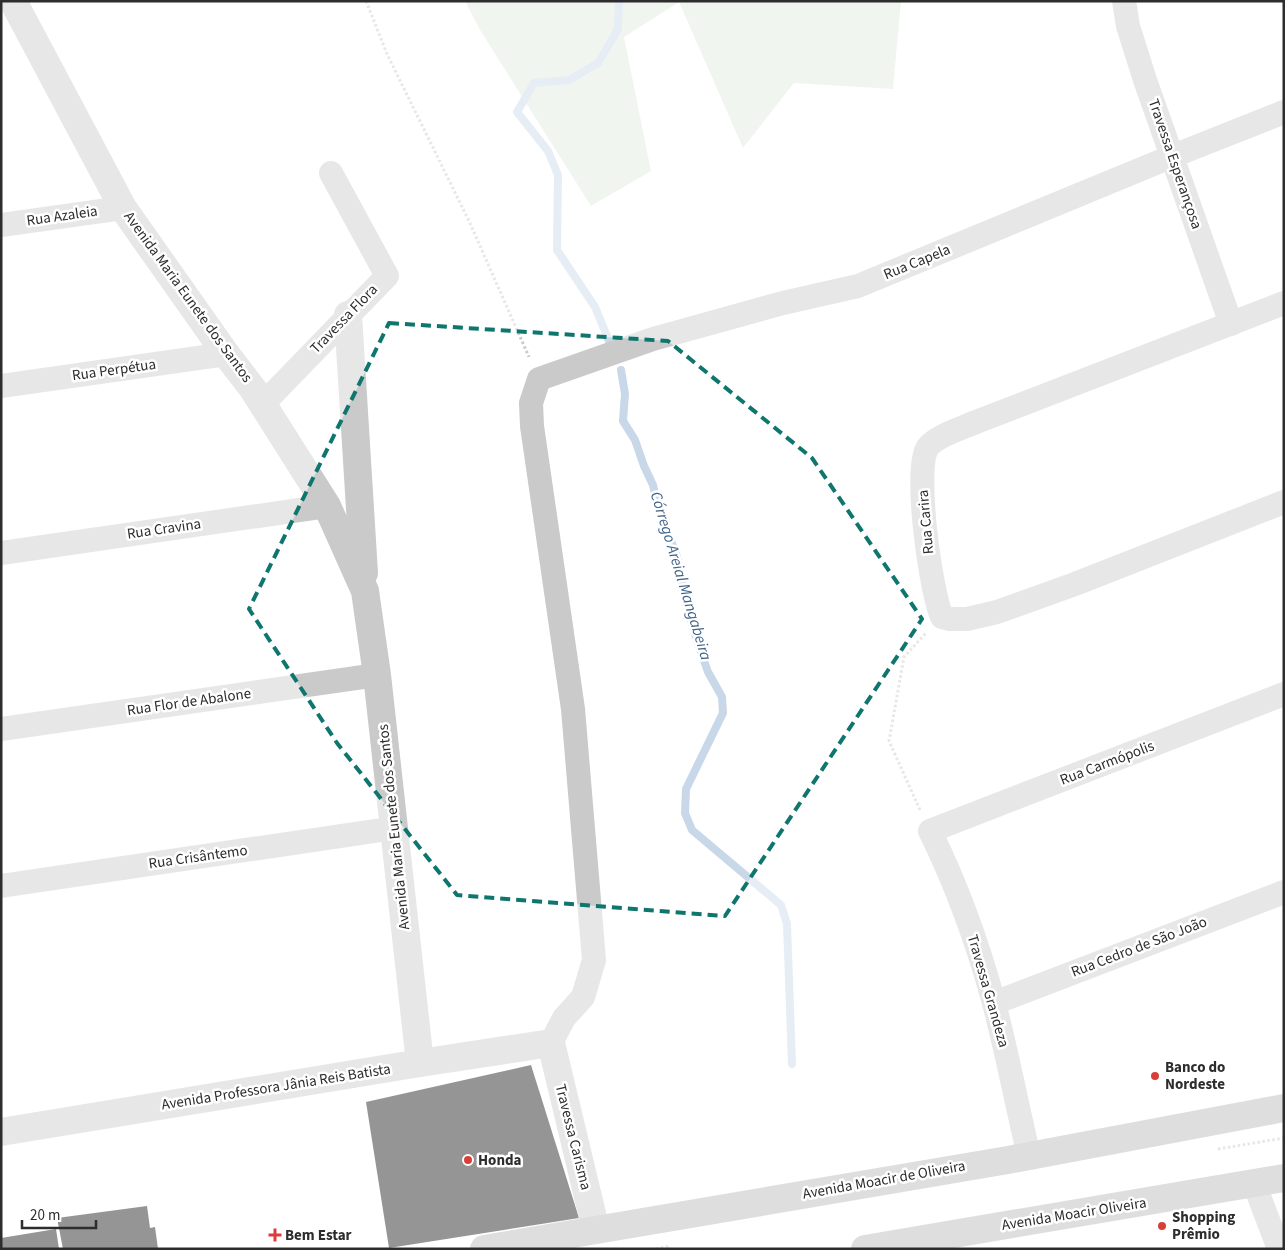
<svg xmlns="http://www.w3.org/2000/svg" width="1285" height="1250" viewBox="0 0 1285 1250" font-family="'Source Sans 3',sans-serif">
<style>
.green{fill:#e1e9db}
.lines{fill:none;stroke-linecap:round;stroke-linejoin:round}
.stream{stroke:#c8d8e8;stroke-width:8}
.building{fill:#141414}
.path{stroke:#cacaca;stroke-width:3;stroke-dasharray:2.5 2.5;stroke-linecap:butt}
.minor{stroke:#cacaca;stroke-width:24}
.tertiary{stroke:#cacaca;stroke-width:28}
.secondary{stroke:#b7b7b7;stroke-width:28}
.marked{fill:none;stroke:#0f766e;stroke-width:4;stroke-dasharray:10 6;stroke-linejoin:round}
.poi-dot{fill:#d83f3a;stroke:#fff;stroke-width:2}
.labels{text-anchor:middle;dominant-baseline:central;stroke-width:5;stroke-linejoin:round;paint-order:stroke}
.street-label{font-size:15px;fill:#2d2d2d;stroke:#fff}
.poi-label{font-size:15px;font-weight:bold;fill:#2d2d2d;stroke:#fff;text-anchor:start}
.water-label{font-size:16px;font-style:italic;fill:#416589;stroke:#fff}
</style>
<rect width="100%" height="100%" fill="#fff"/>
<!-- green -->
<polygon class="green" points="465,1 901,1 893,89 794,83 743,148 679,2 624,37 651,171 591,206 480,30"/>
<g class="lines">
<!-- stream -->
<g class="stream">
<polyline points="609,341 595,307 557,250 558,175 548,151 517,112 534,83 569,80 598,63 618,29 619,1"/>
<polyline points="621,370 625,394 623,421 635,440 644,466 653,485 657,503 677,557 687,607 699,646 708,672 722,697 723,713 686,789 685,813 692,830 781,905 787,924 792,1064"/>
</g>
</g>
<!-- building -->
<g class="building">
<polygon points="531,1065 579,1218 389,1248 366,1102"/>
<polygon points="147,1206 150,1228 155,1227 158,1249 63,1249 57,1218"/>
<polygon points="56,1229 59,1249 1,1249 1,1238"/>
</g>
<g class="lines">
<!-- path -->
<g class="path">
<polyline points="366,1 387,54 469,221 529,357"/>
<polyline points="920,810 889,741 904,657 926,633"/>
<polyline points="1218,1149 1284,1138"/>
<polyline points="656,1249 670,1246"/>
</g>
<!-- minor -->
<g class="minor">
<polyline points="1124,1 1128,26 1145,80 1231,324"/>
<polyline points="1,225 123,208"/>
<path d="M1284 303 976 422C963 428 936 436 928 447 913 467 931 593 942 617L950 619H967L997 612 1075 584 1284 502"/>
<polyline points="1,386 226,354"/>
<polyline points="263,404 387,276 331,173"/>
<polyline points="1,553 327,506"/>
<polyline points="1,729 377,675"/>
<polyline points="1,886 395,828"/>
<polyline points="994,1003 1284,892"/>
<polyline points="551,1043 564,1018 583,997 594,960 573,709 532,426 531,403 539,379 653,339 783,303 858,286 1173,156 1284,112"/>
<path d="M1029 1156C1017 1105 1007 1053 994 1003 978 944 957 886 930 831L1284 694"/>
<polyline points="1254,1183 1279,1249"/>
</g>
<!-- tertiary -->
<g class="tertiary">
<polyline points="13,1 123,208 226,354 253,389 327,506 365,591 377,675 420,1063"/>
<polyline points="348,315 364,573"/>
<polyline points="1,1132 420,1063 551,1043 596,1230"/>
</g>
<!-- secondary -->
<g class="secondary">
<polyline points="484,1249 1008,1160 1284,1108"/>
<polyline points="865,1249 1284,1178"/>
</g>
</g>
<!-- marked area -->
<path d="M0 0H1285V1250H0ZM389 323 668 341 812 458 922 619 725 916 457 895 337 743 249 609Z" fill="#fff" fill-opacity=".55" fill-rule="evenodd"/>
<path class="marked" d="M389 323 668 341 812 458 922 619 725 916 457 895 337 743 249 609Z"/>
<!-- markers -->
<g class="poi-dot">
<circle cx="1155" cy="1076" r="5"/>
<circle cx="468" cy="1160" r="5"/>
<circle cx="1162" cy="1226" r="5"/>
<path d="M272.5 1227.5h5v5h5v5h-5v5h-5v-5h-5v-5h5z"/>
</g>
<g class="labels">
<!-- street labels -->
<g class="street-label">
<text transform="translate(1175 164) rotate(71)">Travessa Esperançosa</text>
<text transform="translate(62 216) rotate(-8)">Rua Azaleia</text>
<text transform="translate(917 262) rotate(-22)">Rua Capela</text>
<text transform="translate(188 297) rotate(54)">Avenida Maria Eunete dos Santos</text>
<text transform="translate(344 319) rotate(-46)">Travessa Flora</text>
<text transform="translate(114 370) rotate(-8)">Rua Perpétua</text>
<text transform="translate(926 522) rotate(-95)">Rua Carira</text>
<text transform="translate(164 529) rotate(-8)">Rua Cravina</text>
<text transform="translate(189 702) rotate(-8)">Rua Flor de Abalone</text>
<text transform="translate(1107 763) rotate(-21)">Rua Carmópolis</text>
<text transform="translate(394 827) rotate(-96)">Avenida Maria Eunete dos Santos</text>
<text transform="translate(198 857) rotate(-8)">Rua Crisântemo</text>
<text transform="translate(1139 947) rotate(-21)">Rua Cedro de São João</text>
<text transform="translate(988 991) rotate(74)">Travessa Grandeza</text>
<text transform="translate(276 1087) rotate(-9)">Avenida Professora Jânia Reis Batista</text>
<text transform="translate(573 1137) rotate(76)">Travessa Carisma</text>
<text transform="translate(884 1180) rotate(-10)">Avenida Moacir de Oliveira</text>
<text transform="translate(1074 1214) rotate(-9)">Avenida Moacir Oliveira</text>
</g>
<!-- poi labels -->
<g class="poi-label">
<text x="1165" y="1067">Banco do<tspan x="1165" dy="17">Nordeste</tspan></text>
<text x="478" y="1160">Honda</text>
<text x="1172" y="1217">Shopping<tspan x="1172" dy="17">Prêmio</tspan></text>
<text x="285" y="1235">Bem Estar</text>
</g>
<!-- water labels -->
<g class="water-label">
<text transform="translate(681 576) rotate(73)">Córrego Areial Mangabeira</text>
</g>
</g>
<!-- border -->
<rect width="1285" height="1250" fill="none" stroke="#2d2d2d" stroke-width="5"/>
<!-- scale -->
<path d="M22 1220v8h74v-8" fill="none" stroke="#2d2d2d" stroke-width="2.5"/>
<text x="30" y="1220" font-size="15" fill="#2d2d2d" stroke="#ffffff" stroke-width="4" paint-order="stroke">20 m</text>
</svg>
